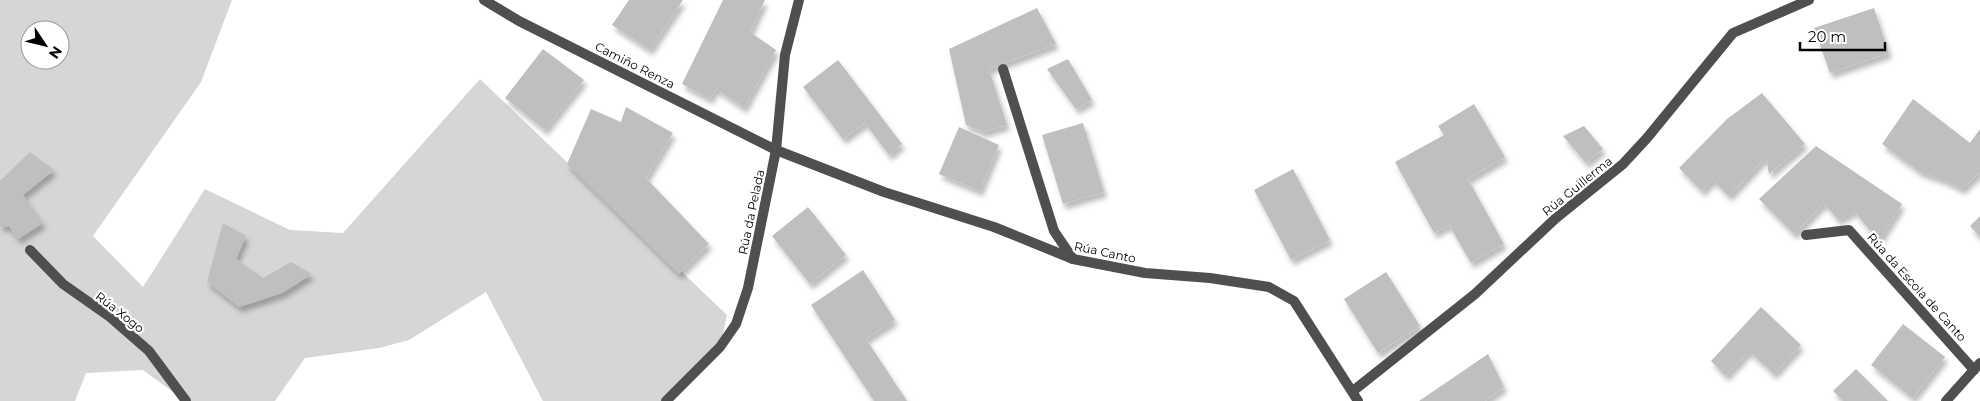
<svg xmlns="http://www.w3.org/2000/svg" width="1980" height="401" viewBox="0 0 1980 401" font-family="Montserrat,sans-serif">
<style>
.green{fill:#d6d6d6;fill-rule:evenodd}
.building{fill:#bfbfbf;filter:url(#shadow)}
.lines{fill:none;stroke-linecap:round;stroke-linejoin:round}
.lane{stroke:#4f4f4f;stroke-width:10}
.street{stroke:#4f4f4f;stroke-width:10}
.labels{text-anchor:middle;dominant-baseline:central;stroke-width:4.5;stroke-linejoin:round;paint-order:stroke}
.street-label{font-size:12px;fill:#000;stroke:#fff}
</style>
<defs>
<filter id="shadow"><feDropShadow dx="3" dy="5.5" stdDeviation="2.5" flood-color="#0004"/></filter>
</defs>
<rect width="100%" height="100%" fill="#fff"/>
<!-- green -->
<path class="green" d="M0 0H232L201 82 93 236 143 287 205 189 290 230 343 233 480 79 727 315 720 347 666 401H543L486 292 409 340 379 348 305 358 275 401H185L143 370 86 373 75 401H0ZM30 30H60V60H30Z"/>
<!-- building -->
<g class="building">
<polygon points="629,0 683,0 650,50 612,25"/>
<polygon points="723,0 765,0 750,32 776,50 744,108 716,89 710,99 682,84"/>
<polygon points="1037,8 1056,44 989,69 1007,125 984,132 966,125 949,49"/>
<polygon points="1874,8 1889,53 1830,73 1814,28"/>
<polygon points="543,49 584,80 545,130 505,98"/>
<polygon points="1068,59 1092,100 1076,109 1047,69"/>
<polygon points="838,60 902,144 889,155 865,123 843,139 803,87"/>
<polygon points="1762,93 1805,144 1769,174 1766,157 1729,196 1713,180 1702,191 1679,168 1727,119"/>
<polygon points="1913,99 1970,143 1980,129 1980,172 1962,189 1944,180 1920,172 1882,144"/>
<polygon points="1474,104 1505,157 1468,179 1504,244 1471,263 1449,225 1434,233 1395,162 1444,135 1438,126"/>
<polygon points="626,107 673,133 646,178 709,244 679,274 567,164 591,109 621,122"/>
<polygon points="1083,123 1104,192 1063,204 1042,135"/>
<polygon points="1584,126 1603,149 1586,163 1563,136"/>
<polygon points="959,127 999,145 980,191 939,174"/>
<polygon points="1816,146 1902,204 1879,241 1854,211 1838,220 1824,203 1794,234 1759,199"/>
<polygon points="30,152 54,170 23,195 43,223 18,239 9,226 0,227 0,179 1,180"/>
<polygon points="1293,169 1330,240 1291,260 1254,190"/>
<polygon points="808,207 846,255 810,284 772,236"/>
<polygon points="1980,216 1980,237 1970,226"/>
<polygon points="223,223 246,236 236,259 263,278 291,262 312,274 282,293 239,307 207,282"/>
<polygon points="863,270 895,320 866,339 907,401 874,401 811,305"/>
<polygon points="1386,272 1420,326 1378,353 1344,299"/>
<polygon points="1761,307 1801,345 1774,374 1749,351 1726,376 1711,361"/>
<polygon points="1903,324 1945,357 1913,398 1871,365"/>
<polygon points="1488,354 1504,387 1485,401 1419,401"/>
<polygon points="1856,369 1888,401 1843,401 1833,391"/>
</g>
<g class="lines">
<!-- lane -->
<polyline class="lane" points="1003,69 1054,231 1073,259"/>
<!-- street -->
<g class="street">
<polyline points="484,0 519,21 776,150 884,192 994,227 1073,259 1145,273 1210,278 1269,287 1294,301 1358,401"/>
<polyline points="1806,235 1849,230 1974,370"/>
<polyline points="30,250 63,284 110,317 149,351 186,401"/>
<polyline points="1353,391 1475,294 1556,218 1623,164 1647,138 1733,33 1809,0"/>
<polyline points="666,401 720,347 736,324 748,288 776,150 785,55 799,0"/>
<polyline points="1946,401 1980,363"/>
</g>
</g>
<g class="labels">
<!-- street labels -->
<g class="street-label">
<text transform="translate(635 65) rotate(27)">Camiño Renza</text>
<text transform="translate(1577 186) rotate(-39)">Rúa Guillerma</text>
<text transform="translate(751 212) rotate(-78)">Rúa da Pelada</text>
<text transform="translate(1105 252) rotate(12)">Rúa Canto</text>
<text transform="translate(1917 287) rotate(48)">Rúa da Escola de Canto</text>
<text transform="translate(120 312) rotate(38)">Rúa Xogo</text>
</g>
</g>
<!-- north arrow -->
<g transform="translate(45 45) rotate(125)"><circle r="24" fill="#ffffff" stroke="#999999"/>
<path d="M0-4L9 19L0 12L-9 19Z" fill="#000000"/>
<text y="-8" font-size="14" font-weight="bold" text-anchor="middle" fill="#000000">N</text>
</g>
<!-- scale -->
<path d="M1800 42v8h85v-8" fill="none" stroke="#000000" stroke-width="2.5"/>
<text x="1808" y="42" font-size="15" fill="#000000" stroke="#ffffff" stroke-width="4" paint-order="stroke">20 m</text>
</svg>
